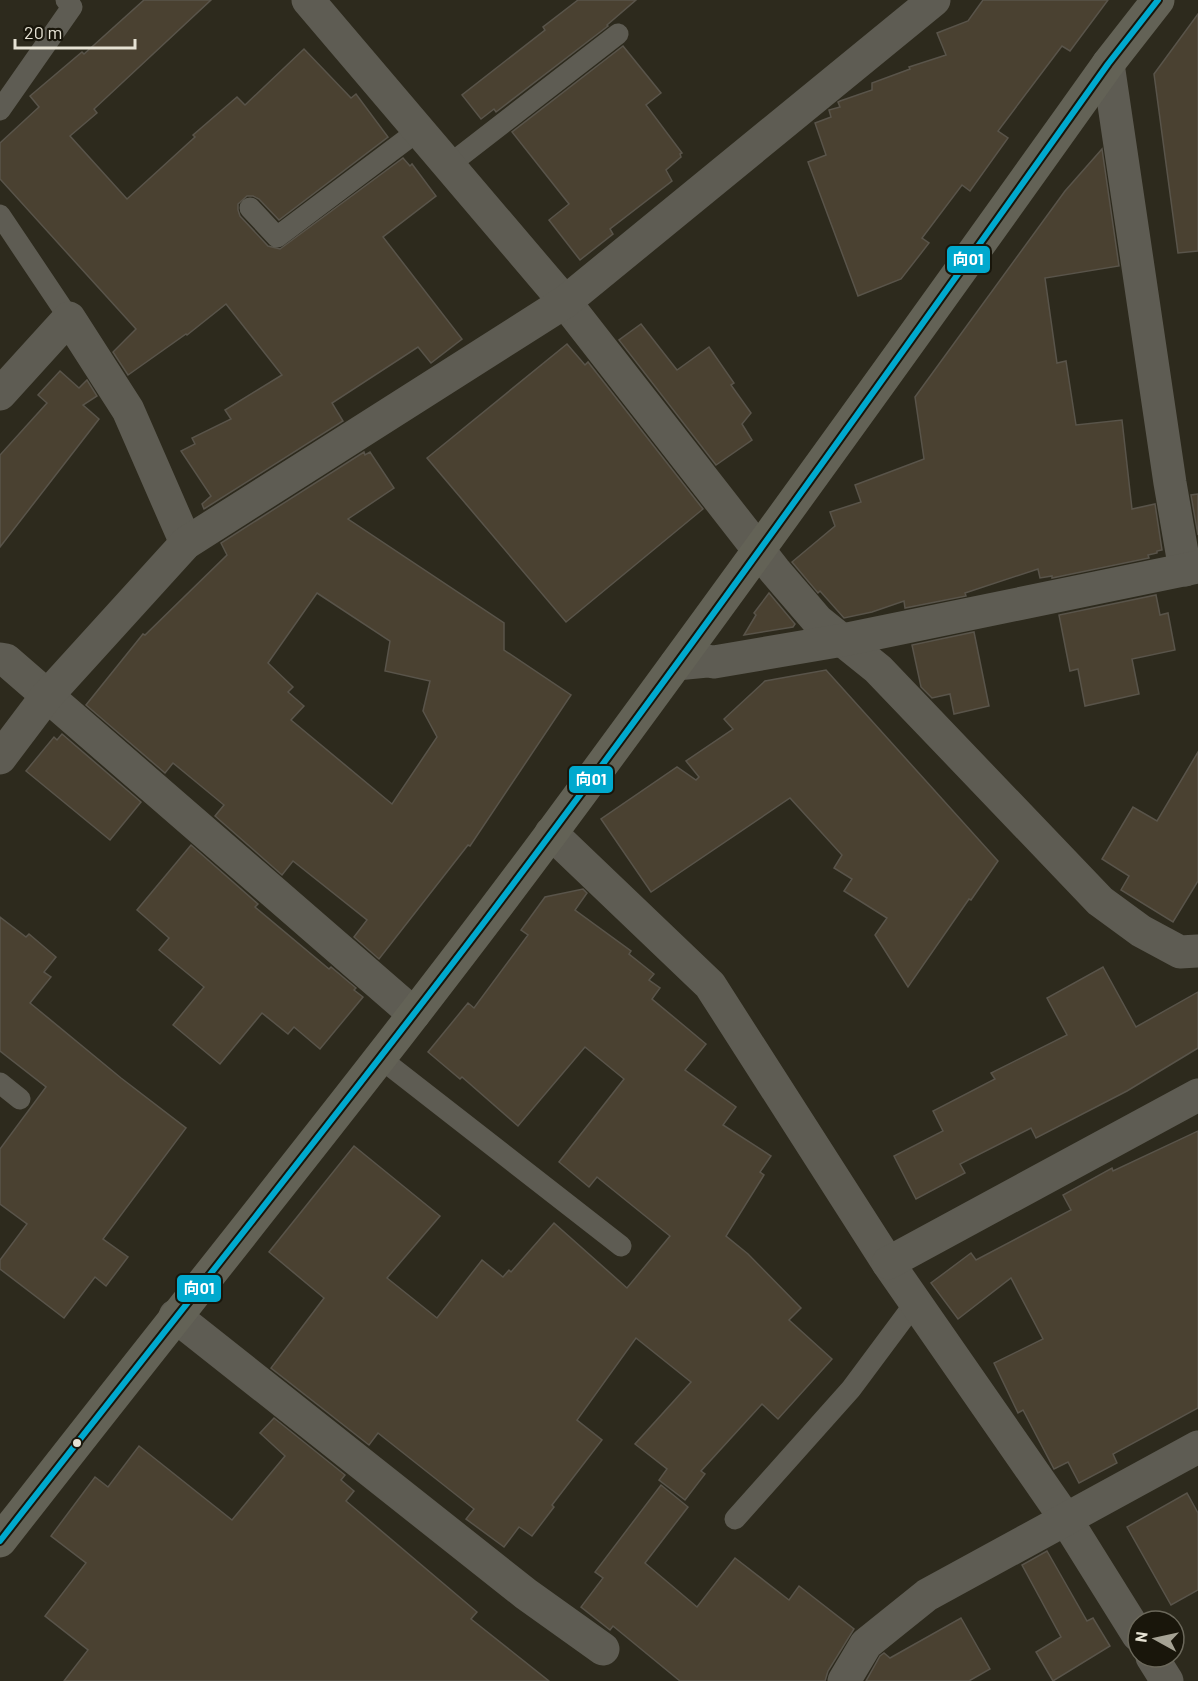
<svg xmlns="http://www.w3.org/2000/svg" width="1198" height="1681" viewBox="0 0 1198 1681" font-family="Barlow,'Noto Sans JP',sans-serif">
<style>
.building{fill:#4a4131;stroke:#59544a;stroke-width:1.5;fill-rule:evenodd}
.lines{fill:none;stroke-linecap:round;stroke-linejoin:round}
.lane{stroke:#5e5c53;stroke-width:21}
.street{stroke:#5e5c53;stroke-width:33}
.secondary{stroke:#636256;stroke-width:33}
.bus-1-casing{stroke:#19160b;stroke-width:10}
.bus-1{stroke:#00a9ce;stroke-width:6}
.bus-dot{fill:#e6e2d4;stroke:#19160b;stroke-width:2}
.line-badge{stroke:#19160b;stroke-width:2}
.badge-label{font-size:16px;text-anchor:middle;font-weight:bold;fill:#fff}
</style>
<rect width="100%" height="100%" fill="#2d2a1d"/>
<!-- building -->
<g class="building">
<polygon points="144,0 211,0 94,109 97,113 70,136 127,199 195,137 193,135 237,97 245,105 304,49 351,98 356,94 388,137 279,220 259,199 253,196 247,196 238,204 238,210 240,216 268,246 280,249 403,158 410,166 412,164 436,196 383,237 462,339 431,363 418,347 332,403 343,421 204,509 202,504 211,496 181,451 195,444 192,438 231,419 225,410 282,375 226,304 187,335 186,334 128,375 113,352 136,329 0,179 0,143 39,107 30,96 82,52 84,54"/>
<polygon points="578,0 636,0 607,25 608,26 496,112 494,109 481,119 462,95 545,30 543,27"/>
<polygon points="983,0 1108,0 1070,51 1062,46 998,131 1008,138 970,191 962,185 922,238 929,243 901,279 858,296 808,162 826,155 815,123 831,117 829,110 840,107 838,102 840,101 872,90 872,83 910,69 909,67 946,55 937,33 968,21"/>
<polygon points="1198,14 1198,251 1178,253 1154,74"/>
<polygon points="623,46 661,93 646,105 682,153 680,154 681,157 666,170 672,181 610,229 613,234 580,260 549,220 569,204 512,132"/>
<polygon points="1102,149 1119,266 1045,278 1057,363 1066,361 1076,425 1122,420 1132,509 1155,504 1162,550 1157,551 1157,553 1148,555 1149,558 1052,578 1052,576 1040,578 1038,569 965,593 966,596 905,608 904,601 872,612 844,618 820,591 818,593 792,562 835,526 830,512 861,502 855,485 924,459 915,397 1065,191"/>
<polygon points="641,324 677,370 709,347 734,383 731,385 751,413 742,424 752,440 716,465 619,340"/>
<polygon points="567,344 585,365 588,362 703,509 566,622 427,458"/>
<polygon points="60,371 79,388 87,380 97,396 83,405 99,419 0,547 0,455 47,403 38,395"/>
<path d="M364 452 365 455 370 452 394 488 348 519 504 623V650L571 695 470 846 468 845 379 959 354 937 367 920 293 861 282 875 215 816 224 805 173 763 165 773 86 705 143 634 145 635 227 555 221 543ZM317 593 390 641 385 671 430 681 423 711 437 737 392 804 291 720 304 706 288 692 293 687 268 663Z"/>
<polygon points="1198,494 1198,535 1191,495"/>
<polygon points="769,593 795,624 793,627 744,635 756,615 754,613"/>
<polygon points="1156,595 1160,615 1168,613 1175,650 1132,659 1139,694 1085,706 1078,669 1070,671 1059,615"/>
<polygon points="974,632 989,706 954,714 950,694 932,698 921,687 912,645"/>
<polygon points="826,670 998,861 971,900 969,899 908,987 875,935 887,918 844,891 852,879 834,868 842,855 790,798 651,892 601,819 677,767 696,780 699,777 686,761 733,729 724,719 765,681"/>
<polygon points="62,734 141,802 110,840 26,771 54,737 57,740"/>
<polygon points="1198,752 1198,881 1173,922 1121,890 1129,876 1102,859 1133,807 1157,821"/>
<polygon points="191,845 258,904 255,907 329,969 331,967 356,988 354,990 363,997 320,1049 294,1027 288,1034 262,1013 220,1064 173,1025 204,987 159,950 169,938 137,910"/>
<polygon points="583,889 587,893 575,910 631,951 629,954 654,974 649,980 660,988 652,999 706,1044 685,1070 736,1107 723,1125 771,1156 760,1172 764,1175 726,1236 748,1254 801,1308 789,1320 832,1359 778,1419 762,1404 701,1471 705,1474 685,1500 659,1480 667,1469 635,1444 691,1382 636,1338 577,1420 602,1440 552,1505 554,1507 532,1536 519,1527 504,1547 466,1519 474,1509 378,1433 369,1445 271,1368 324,1298 269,1252 354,1146 440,1216 387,1278 437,1318 482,1260 503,1277 509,1270 511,1272 554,1223 627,1288 670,1236 597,1177 589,1187 559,1162 624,1079 585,1047 518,1126 462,1077 460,1079 428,1052 468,1003 474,1008 528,935 521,930 545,897"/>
<polygon points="0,917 26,937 29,934 56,957 44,972 51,977 30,1003 121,1078 186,1128 103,1239 128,1257 106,1286 95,1277 64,1318 0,1269 0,1260 27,1224 0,1204 0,1149 46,1087 0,1051"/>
<polygon points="1103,967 1136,1027 1198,992 1198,1048 1127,1091 1036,1138 1031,1128 960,1164 965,1173 916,1199 894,1156 943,1131 933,1111 995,1079 991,1073 1067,1035 1047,998"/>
<polygon points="1198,1131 1198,1408 1113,1454 1117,1463 1079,1483 1068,1462 1054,1469 1023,1410 1018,1413 994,1363 1043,1339 1011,1278 958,1319 931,1283 971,1253 976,1260 1071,1210 1063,1195 1112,1168 1113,1171"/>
<polygon points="274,1418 345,1475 341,1480 354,1491 346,1501 477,1612 471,1619 549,1681 64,1681 88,1650 45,1616 86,1563 51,1536 95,1477 108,1487 139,1446 232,1520 285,1456 260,1433"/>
<polygon points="661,1485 688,1507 645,1563 697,1607 735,1558 789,1600 799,1586 854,1629 828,1671 825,1681 680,1681 613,1626 610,1630 581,1607 603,1578 595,1572"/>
<polygon points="1187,1493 1198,1513 1198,1590 1171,1605 1127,1527"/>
<polygon points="1047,1551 1087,1621 1093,1618 1110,1646 1053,1681 1036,1652 1061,1637 1022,1565"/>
<polygon points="961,1618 990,1669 969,1681 866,1681 880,1656 884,1653 890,1658"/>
</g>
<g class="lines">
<!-- lane -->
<g class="lane">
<polyline points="0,110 72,7 66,0"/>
<polyline points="449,165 618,34"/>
<polyline points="250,208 277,237 419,130"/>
<polyline points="0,215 69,318"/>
<polyline points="380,1058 621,1246"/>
<polyline points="0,1083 20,1099"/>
<polyline points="735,1519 851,1389 915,1303"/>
</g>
<!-- street -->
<g class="street">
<polyline points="308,0 565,302 775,571 817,620 878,669 1100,901 1141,931 1180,952 1198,951"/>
<polyline points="1108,64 1170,483 1185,570"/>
<polyline points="0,394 69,318 128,410 186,543"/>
<polyline points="0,659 6,660 414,1014"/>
<polyline points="676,664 707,661 714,662 843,640 1198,567"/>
<polyline points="0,758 46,697 186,543 565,302 934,0"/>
<polyline points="551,833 710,985 888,1263 1065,1518 1138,1635"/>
<polyline points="888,1263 1198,1095"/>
<polyline points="175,1316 526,1594 603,1649"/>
<polyline points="1152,1657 1167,1681"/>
<polyline points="844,1681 866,1644 927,1595 1198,1447"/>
</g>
<!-- secondary -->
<path class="secondary" d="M0 1541C184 1304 374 1072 553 831 741 577 925 321 1108 64L1158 0"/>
<defs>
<path id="bus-1" d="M0 1541C162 1334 327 1129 486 920 699 639 903 351 1108 64L1158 0"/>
</defs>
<!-- bus-1 casing -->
<use href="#bus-1" class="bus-1-casing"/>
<!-- bus-1 -->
<use href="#bus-1" class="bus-1"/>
</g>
<!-- markers -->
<circle class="bus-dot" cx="77" cy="1443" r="5"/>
<g class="line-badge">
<rect x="946" y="245" width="45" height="29" rx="6" fill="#00a9ce"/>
<rect x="568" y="765" width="46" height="29" rx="6" fill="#00a9ce"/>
<rect x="176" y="1274" width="46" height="29" rx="6" fill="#00a9ce"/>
</g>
<g class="badge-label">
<text x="968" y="265">向01</text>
<text x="591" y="785">向01</text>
<text x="199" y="1294">向01</text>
</g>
<!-- north arrow -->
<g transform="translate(1156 1639) rotate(278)"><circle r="28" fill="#19160b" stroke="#6b685b" stroke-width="1.5"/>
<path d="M0-4.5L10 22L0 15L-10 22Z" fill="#a5a294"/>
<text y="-9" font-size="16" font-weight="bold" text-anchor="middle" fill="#e6e2d4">N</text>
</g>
<!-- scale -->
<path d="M15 39v9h120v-9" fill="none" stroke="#e6e2d4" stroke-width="3"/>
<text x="24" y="39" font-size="18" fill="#e6e2d4" stroke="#19160b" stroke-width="4.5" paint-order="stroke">20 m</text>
</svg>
